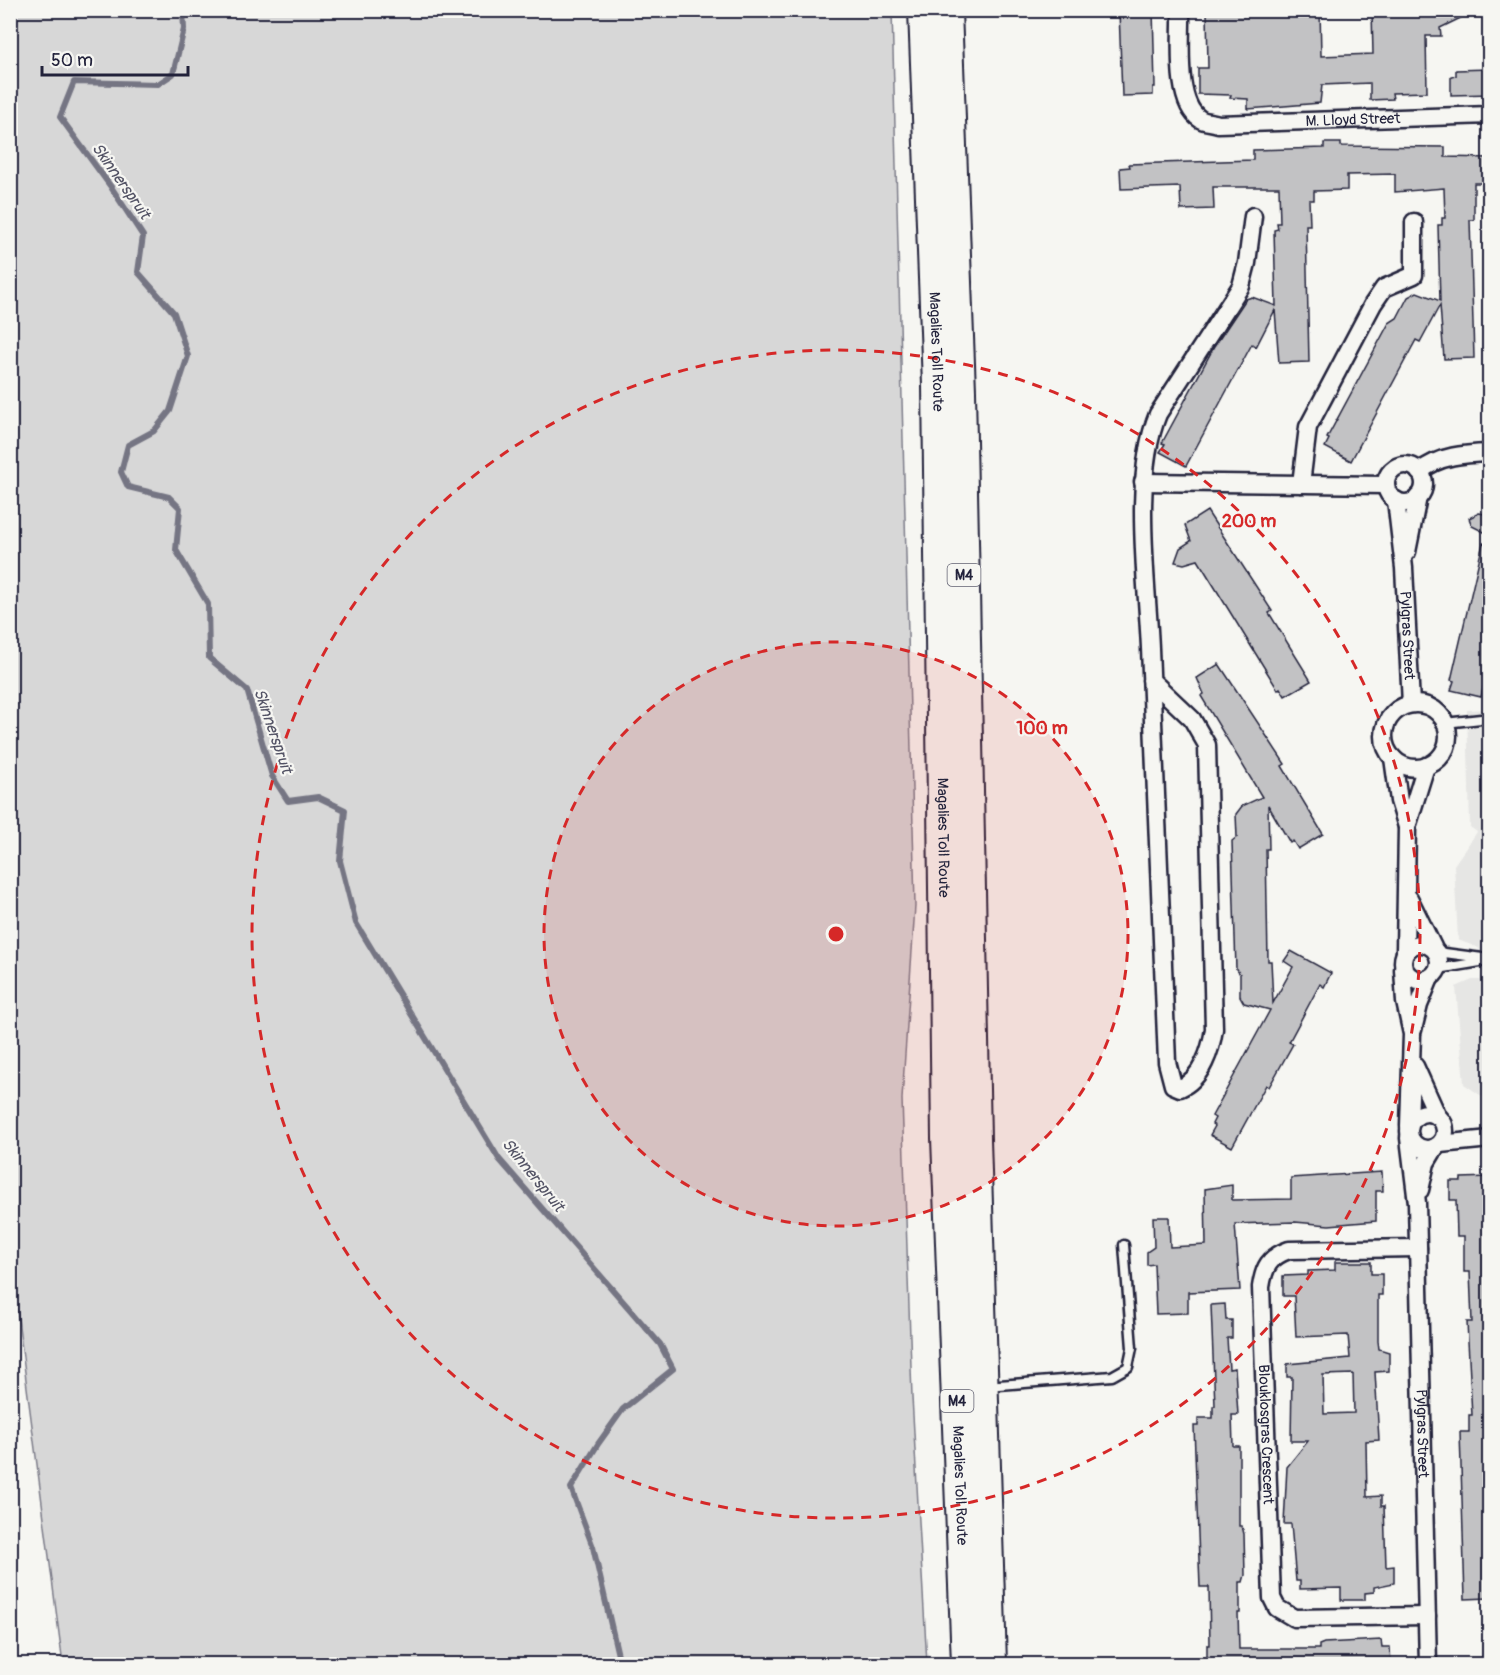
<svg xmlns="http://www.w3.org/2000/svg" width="1500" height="1675" viewBox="0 0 1500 1675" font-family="Pangolin,sans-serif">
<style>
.built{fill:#e6e6e4}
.green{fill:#d7d7d7;stroke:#7c7c89;stroke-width:1.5}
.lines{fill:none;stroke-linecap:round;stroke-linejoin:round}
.stream{stroke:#757583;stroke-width:6}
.building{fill:#c2c2c4;stroke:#22223b;stroke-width:1.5;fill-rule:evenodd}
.service-casing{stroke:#22223b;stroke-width:13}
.minor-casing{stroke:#22223b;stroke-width:21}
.motorway-casing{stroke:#22223b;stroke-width:34}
.service{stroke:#f6f6f2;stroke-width:8}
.minor{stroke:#f6f6f2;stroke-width:16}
.motorway{stroke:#f6f6f2;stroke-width:30}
.ring{fill:none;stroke:#d62828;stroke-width:3;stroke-dasharray:10 8}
.labels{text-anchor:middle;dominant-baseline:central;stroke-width:4.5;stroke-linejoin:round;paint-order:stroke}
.shield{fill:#f6f6f2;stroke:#626272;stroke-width:1.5}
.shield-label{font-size:14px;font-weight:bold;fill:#22223b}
.street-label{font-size:15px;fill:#22223b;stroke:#f6f6f2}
.water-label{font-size:16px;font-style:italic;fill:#535365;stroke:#f6f6f2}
.centre{fill:#d62828;stroke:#f6f6f2;stroke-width:3}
.ring-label{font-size:18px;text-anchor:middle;font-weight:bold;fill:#d62828;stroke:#f6f6f2;stroke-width:4.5;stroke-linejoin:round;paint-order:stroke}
</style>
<rect width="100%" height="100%" fill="#f6f6f2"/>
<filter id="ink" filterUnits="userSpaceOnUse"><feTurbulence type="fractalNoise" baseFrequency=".0167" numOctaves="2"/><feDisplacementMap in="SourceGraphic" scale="12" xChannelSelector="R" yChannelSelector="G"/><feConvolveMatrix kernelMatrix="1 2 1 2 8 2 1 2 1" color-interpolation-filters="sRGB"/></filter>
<g filter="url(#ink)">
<!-- built -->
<polygon class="built" points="1489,709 1489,1101 1464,1084 1456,987 1472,980 1480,980 1481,970 1479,948 1458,940 1454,865 1477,832 1470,827 1467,710"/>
<!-- green -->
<polygon class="green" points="10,11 892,11 915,906 902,1099 912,1397 927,1664 63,1664 10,1257"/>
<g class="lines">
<!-- stream -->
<polyline class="stream" points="183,10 184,29 173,74 158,84 74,82 60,117 111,187 143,236 138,272 174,313 188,356 170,411 154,431 128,445 121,472 128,487 169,497 180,508 176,550 208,604 209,658 247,690 272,776 288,801 318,797 345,810 340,861 356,923 499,1159 660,1344 673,1369 623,1409 598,1444 571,1488 593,1547 620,1664"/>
</g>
<!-- building -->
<g class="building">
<polygon points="1119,10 1153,10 1155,87 1153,87 1153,95 1122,96"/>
<polygon points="1207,10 1320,10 1321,56 1373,54 1372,10 1477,10 1440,28 1441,36 1426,36 1427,92 1392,93 1393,99 1370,100 1370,83 1322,85 1320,103 1248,109 1248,99 1230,98 1231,95 1198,94 1198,68 1208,68"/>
<polygon points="1490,69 1490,94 1451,95 1451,77 1456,76 1456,70"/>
<polygon points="1324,143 1341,143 1341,146 1445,147 1445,157 1490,158 1490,183 1474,183 1474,220 1470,220 1474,358 1444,359 1440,305 1420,342 1416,340 1351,461 1325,447 1329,439 1327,438 1389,323 1397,318 1408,297 1417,292 1440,301 1438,225 1442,225 1442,218 1445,218 1444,188 1395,192 1395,174 1347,175 1347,190 1314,191 1314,200 1309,200 1310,225 1306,225 1309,362 1279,363 1275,310 1256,347 1252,344 1186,466 1160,452 1165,444 1162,443 1214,347 1246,299 1252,297 1276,306 1274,230 1278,229 1277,223 1280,223 1279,187 1213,187 1214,209 1181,210 1180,187 1121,189 1120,168 1130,167 1129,164 1253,160 1253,150 1324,148"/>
<polygon points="1207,511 1272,611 1269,613 1311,681 1285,696 1280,688 1278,690 1198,560 1184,564 1175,562 1180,548 1191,541 1185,525"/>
<polygon points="1479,513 1490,515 1490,535 1472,526 1469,518"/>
<polygon points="1483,543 1490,544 1490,659 1481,697 1451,690 1454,681 1451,680"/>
<polygon points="1219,664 1285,764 1282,766 1323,834 1298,849 1293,841 1290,843 1268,805 1269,849 1266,849 1268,961 1271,961 1273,1003 1293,967 1284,961 1291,951 1331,973 1324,987 1320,984 1289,1042 1293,1044 1269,1087 1266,1085 1232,1147 1210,1135 1215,1126 1212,1124 1215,1118 1212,1116 1270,1010 1244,1003 1240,996 1240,974 1236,969 1232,841 1237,837 1236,814 1242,806 1262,797 1201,696 1204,694 1197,678"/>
<polygon points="1382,1172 1383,1191 1376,1191 1376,1221 1329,1225 1295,1222 1235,1224 1240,1290 1188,1292 1188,1313 1156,1314 1154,1264 1147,1265 1147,1252 1154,1247 1153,1217 1169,1217 1170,1247 1206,1245 1205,1189 1232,1185 1232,1200 1291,1199 1291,1178"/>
<polygon points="1490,1177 1488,1598 1465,1599 1460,1432 1469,1432 1469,1415 1472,1415 1467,1322 1472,1322 1470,1272 1464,1272 1464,1236 1457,1236 1456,1200 1450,1200 1450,1181 1461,1181 1461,1178"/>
<path d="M1335 1262H1371V1274H1382V1295H1378V1341L1379 1349 1389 1352V1371L1375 1372 1379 1440 1366 1441 1367 1497 1381 1496V1506H1384L1386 1567 1394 1566V1583L1374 1587V1592L1365 1593V1600H1341V1588L1300 1589V1581H1296L1291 1524H1284L1287 1467 1308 1441H1291L1292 1377H1287V1364L1350 1358 1348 1335 1296 1337 1294 1296H1283V1276L1308 1275V1271L1335 1270ZM1353 1374 1354 1413 1324 1414 1323 1375Z"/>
<polygon points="1225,1304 1226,1320 1232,1320 1232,1338 1227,1338 1229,1369 1235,1368 1238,1415 1232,1415 1233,1446 1239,1446 1239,1526 1242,1526 1244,1534 1245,1575 1243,1582 1240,1582 1240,1613 1238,1613 1239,1649 1319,1649 1319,1645 1324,1643 1381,1640 1382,1647 1390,1647 1391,1665 1218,1665 1218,1662 1207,1662 1207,1645 1210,1645 1209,1587 1200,1587 1194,1426 1198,1426 1198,1418 1213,1418 1213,1406 1215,1406 1211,1305"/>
</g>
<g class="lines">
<defs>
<g id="service">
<polyline points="1445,723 1490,718"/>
<polyline points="1437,952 1490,959"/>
<polyline points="1438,969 1486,961"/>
<polyline points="986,1386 1112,1376 1128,1367 1132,1348 1124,1245"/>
</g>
<g id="minor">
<path id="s1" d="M1181 10C1182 38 1174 102 1200 119 1204 122 1213 122 1218 124L1490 115"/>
<circle cx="1405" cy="484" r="19"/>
<path d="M1419 472C1440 455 1464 454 1490 453"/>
<polyline points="1143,482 1386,485"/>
<polyline points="1301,484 1308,427 1373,304 1384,288 1414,275 1414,222"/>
<path id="s2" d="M1396 500 1404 568 1411 704"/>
<polyline points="1407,552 1418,497"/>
<path d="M1151 680 1192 719 1207 745 1214 1029C1211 1049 1202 1079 1180 1088L1173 1085 1167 1062C1161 924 1155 786 1150 648 1147 579 1132 477 1158 414L1241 286 1247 263 1253 216"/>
<circle cx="1416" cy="736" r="32"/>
<polyline points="1393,758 1399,801 1407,827 1405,951"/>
<polyline points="1407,827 1426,766"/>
<polyline points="1409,898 1433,947"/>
<circle cx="1421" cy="962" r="18"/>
<polyline points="1403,969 1405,1002 1412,1034 1409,1126"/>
<polyline points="1413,1030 1419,1005 1430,978"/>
<polyline points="1415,1066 1438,1117"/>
<circle cx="1427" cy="1131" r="18"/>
<path id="s3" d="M1409 1138 1417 1203 1428 1664"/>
<polyline points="1440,1144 1490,1139"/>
<polyline points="1420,1190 1426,1163 1435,1148"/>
<path id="s4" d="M1418 1248 1289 1250C1269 1257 1264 1267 1261 1287L1272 1598 1277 1608 1294 1618 1427 1616"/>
</g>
<g id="motorway">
<path id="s5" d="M924 10 938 385 947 1138 967 1664"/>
<polyline points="946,10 960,391 975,1139 991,1664"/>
</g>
</defs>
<!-- service casing -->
<use href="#service" class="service-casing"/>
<!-- minor casing -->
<use href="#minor" class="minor-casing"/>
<!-- motorway casing -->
<use href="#motorway" class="motorway-casing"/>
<!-- service -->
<use href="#service" class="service"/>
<!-- minor -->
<use href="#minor" class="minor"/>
<!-- motorway -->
<use href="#motorway" class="motorway"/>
</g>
</g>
<!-- distance rings -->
<circle cx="836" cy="934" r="292" fill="#d62828" fill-opacity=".12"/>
<g class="ring">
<circle cx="836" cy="934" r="292"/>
<circle cx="836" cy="934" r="584"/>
</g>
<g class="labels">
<!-- shield labels -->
<g class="shield">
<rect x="947.5" y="564" width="33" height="22" rx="4.5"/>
<rect x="940.5" y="1390" width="33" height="22" rx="4.5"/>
</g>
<g class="shield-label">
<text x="964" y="575">M4</text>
<text x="957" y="1401">M4</text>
</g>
<!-- street labels -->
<g class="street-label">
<text stroke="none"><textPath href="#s1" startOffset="268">M. Lloyd Street</textPath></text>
<text stroke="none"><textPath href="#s5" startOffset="342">Magalies Toll Route</textPath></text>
<text stroke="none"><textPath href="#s2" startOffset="136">Pylgras Street</textPath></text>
<text stroke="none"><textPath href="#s5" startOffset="828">Magalies Toll Route</textPath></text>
<text stroke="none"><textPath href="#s4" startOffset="326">Blouklosgras Crescent</textPath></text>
<text stroke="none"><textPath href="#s3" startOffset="296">Pylgras Street</textPath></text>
<text stroke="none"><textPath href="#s5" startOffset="1476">Magalies Toll Route</textPath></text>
</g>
<!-- water labels -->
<g class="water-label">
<text transform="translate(121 181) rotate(55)">Skinnerspruit</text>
<text transform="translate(273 731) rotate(71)">Skinnerspruit</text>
<text transform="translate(533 1175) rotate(51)">Skinnerspruit</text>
</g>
</g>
<circle cx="836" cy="934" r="9" class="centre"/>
<g class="ring-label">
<text x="1249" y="527">200 m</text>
<text x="1042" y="734">100 m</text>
</g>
<!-- margin -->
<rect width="1500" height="1675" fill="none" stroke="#f6f6f2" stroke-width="36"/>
<rect x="18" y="18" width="1464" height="1639" fill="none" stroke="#22223b" stroke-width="2" filter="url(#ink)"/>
<!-- scale -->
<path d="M42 66v9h146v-9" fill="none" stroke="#22223b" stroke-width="3"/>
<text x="51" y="66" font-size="18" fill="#22223b" stroke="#f6f6f2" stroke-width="4.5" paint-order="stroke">50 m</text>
</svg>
